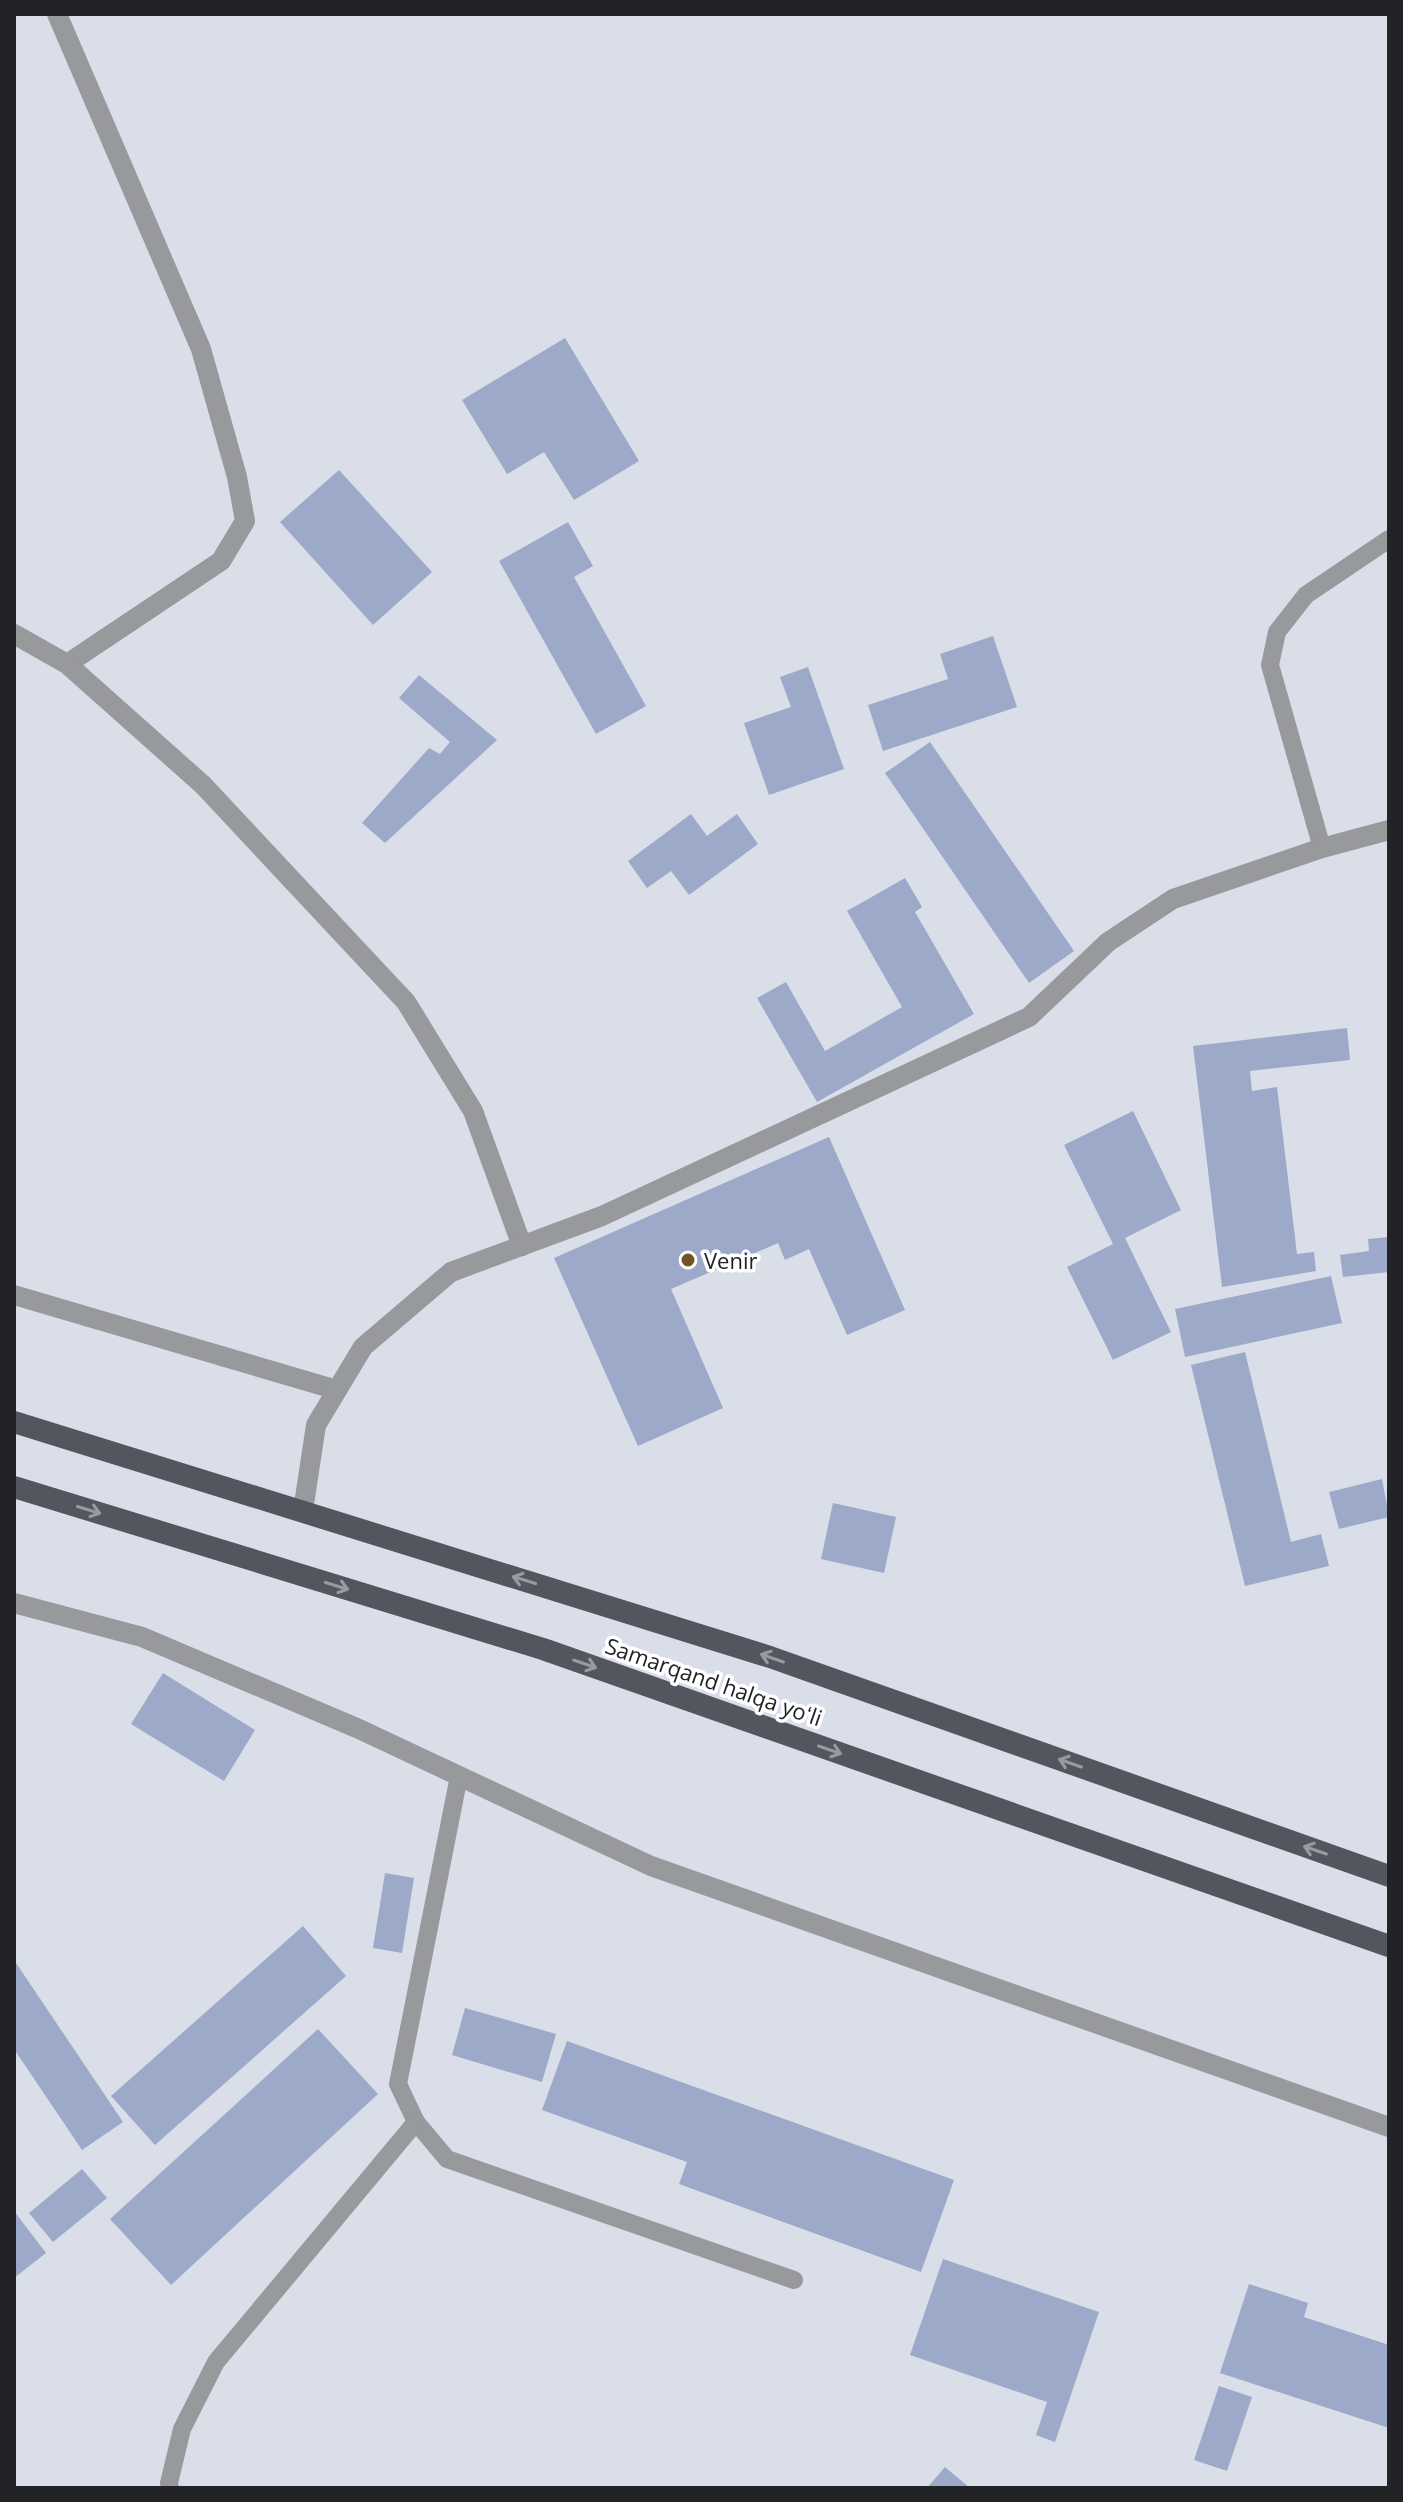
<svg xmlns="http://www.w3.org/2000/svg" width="1403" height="2502" viewBox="0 0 1403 2502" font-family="'Open Sans',sans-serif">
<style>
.building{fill:#9da9c8}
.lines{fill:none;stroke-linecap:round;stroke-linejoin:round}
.service{stroke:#97999d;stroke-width:18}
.minor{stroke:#97999d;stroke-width:20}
.trunk{stroke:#53565e;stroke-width:22}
.oneway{stroke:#989a9e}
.poi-dot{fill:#6f5426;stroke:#fff;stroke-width:3}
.labels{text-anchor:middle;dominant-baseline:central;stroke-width:7;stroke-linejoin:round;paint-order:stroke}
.poi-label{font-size:22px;fill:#222327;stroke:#fff;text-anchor:start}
.street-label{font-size:22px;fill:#222327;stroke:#fff}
</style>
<rect width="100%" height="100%" fill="#dadee9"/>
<!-- building -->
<g class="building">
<polygon points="565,338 639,461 574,500 544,452 507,474 462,400"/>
<polygon points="339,470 432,572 373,625 280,522"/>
<polygon points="568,522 593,566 574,577 646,706 596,734 499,561"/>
<polygon points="993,636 1017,707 883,751 868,705 948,679 940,654"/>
<polygon points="808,667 844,769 769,795 744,723 791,707 780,677"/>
<polygon points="419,675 497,740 385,843 362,823 429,748 440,754 450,742 399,698"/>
<polygon points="930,742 1074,951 1029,983 885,773"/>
<polygon points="691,814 707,836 737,814 758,844 689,895 671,871 647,888 628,861"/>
<polygon points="905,878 922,907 915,912 974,1014 817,1102 757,998 786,982 825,1051 902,1007 847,911"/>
<polygon points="1347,1028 1350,1060 1250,1071 1252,1091 1277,1087 1297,1254 1314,1252 1316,1271 1222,1287 1193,1046"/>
<polygon points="1133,1111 1181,1210 1125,1238 1171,1332 1113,1360 1067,1267 1113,1244 1064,1145"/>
<polygon points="829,1137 905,1310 847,1335 809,1249 785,1260 778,1243 671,1289 723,1408 638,1446 554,1258"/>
<polygon points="1389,1237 1389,1272 1343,1277 1340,1255 1369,1251 1368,1239"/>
<polygon points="1331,1276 1342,1323 1185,1357 1175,1309"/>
<polygon points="1245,1352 1291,1542 1321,1534 1329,1566 1245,1586 1191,1365"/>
<polygon points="1382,1479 1389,1517 1339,1529 1329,1492"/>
<polygon points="833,1503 896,1517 884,1573 821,1559"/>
<polygon points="163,1673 255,1730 224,1781 131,1724"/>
<polygon points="385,1873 414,1878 402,1953 373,1948"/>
<polygon points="303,1926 346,1976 155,2145 111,2096"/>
<polygon points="14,1960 123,2122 82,2150 14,2049"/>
<polygon points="465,2008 556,2034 542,2082 452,2055"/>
<polygon points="318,2029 378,2094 171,2285 110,2219"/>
<polygon points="567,2041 954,2180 921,2272 679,2184 687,2162 542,2110"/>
<polygon points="82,2169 107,2198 53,2242 29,2213"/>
<polygon points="14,2211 46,2253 14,2278"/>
<polygon points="943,2259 1099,2312 1055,2442 1036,2435 1047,2402 910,2355"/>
<polygon points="1249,2284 1308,2303 1304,2317 1389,2345 1389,2428 1220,2373"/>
<polygon points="1219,2386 1252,2397 1227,2471 1194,2460"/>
<polygon points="945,2467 970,2488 927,2488"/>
</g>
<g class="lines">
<!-- service -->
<g class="service">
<polyline points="1322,848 1270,665 1277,632 1306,595 1389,539"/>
<polyline points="459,1776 398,2084 416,2122 447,2159 794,2280"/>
<polyline points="170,2488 169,2483 182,2429 216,2362 416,2122"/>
</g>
<!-- minor -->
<g class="minor">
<polyline points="57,14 201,349 237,477 245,521 221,561 67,664"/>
<polyline points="14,634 67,664 203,785 406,1002 473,1111 522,1246"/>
<polyline points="14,1295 337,1390"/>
<polyline points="303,1511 316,1425 363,1347 451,1272 602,1216 1029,1017 1108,942 1173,899 1322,848 1389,830"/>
<polyline points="14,1603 142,1637 359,1729 651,1866 1389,2127"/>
</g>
<!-- trunk -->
<g class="trunk">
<polyline points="14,1422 770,1657 1389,1876"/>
<polyline points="14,1487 543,1649 1389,1946"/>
</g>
</g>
<!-- one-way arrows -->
<defs><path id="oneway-shaft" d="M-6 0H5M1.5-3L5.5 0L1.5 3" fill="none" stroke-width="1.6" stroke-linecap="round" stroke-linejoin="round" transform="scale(2)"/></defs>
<g class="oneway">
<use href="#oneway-shaft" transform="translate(89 1510) rotate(17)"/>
<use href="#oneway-shaft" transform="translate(524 1580) rotate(-163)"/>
<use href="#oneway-shaft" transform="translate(337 1586) rotate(17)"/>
<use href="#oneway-shaft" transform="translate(772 1658) rotate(-161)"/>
<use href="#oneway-shaft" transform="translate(585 1664) rotate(19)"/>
<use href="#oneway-shaft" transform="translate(830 1750) rotate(19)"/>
<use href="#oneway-shaft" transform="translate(1070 1763) rotate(-161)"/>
<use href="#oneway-shaft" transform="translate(1315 1850) rotate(-161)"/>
</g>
<!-- markers -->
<circle class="poi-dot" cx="688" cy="1260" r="8"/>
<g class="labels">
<!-- poi labels -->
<g class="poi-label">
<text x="704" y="1260">Venir</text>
</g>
<!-- street labels -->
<g class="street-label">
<text transform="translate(714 1681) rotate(19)">Samarqand halqa yoʻli</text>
</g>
</g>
<!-- border -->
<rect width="1403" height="2502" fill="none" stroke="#222327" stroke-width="32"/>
</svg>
